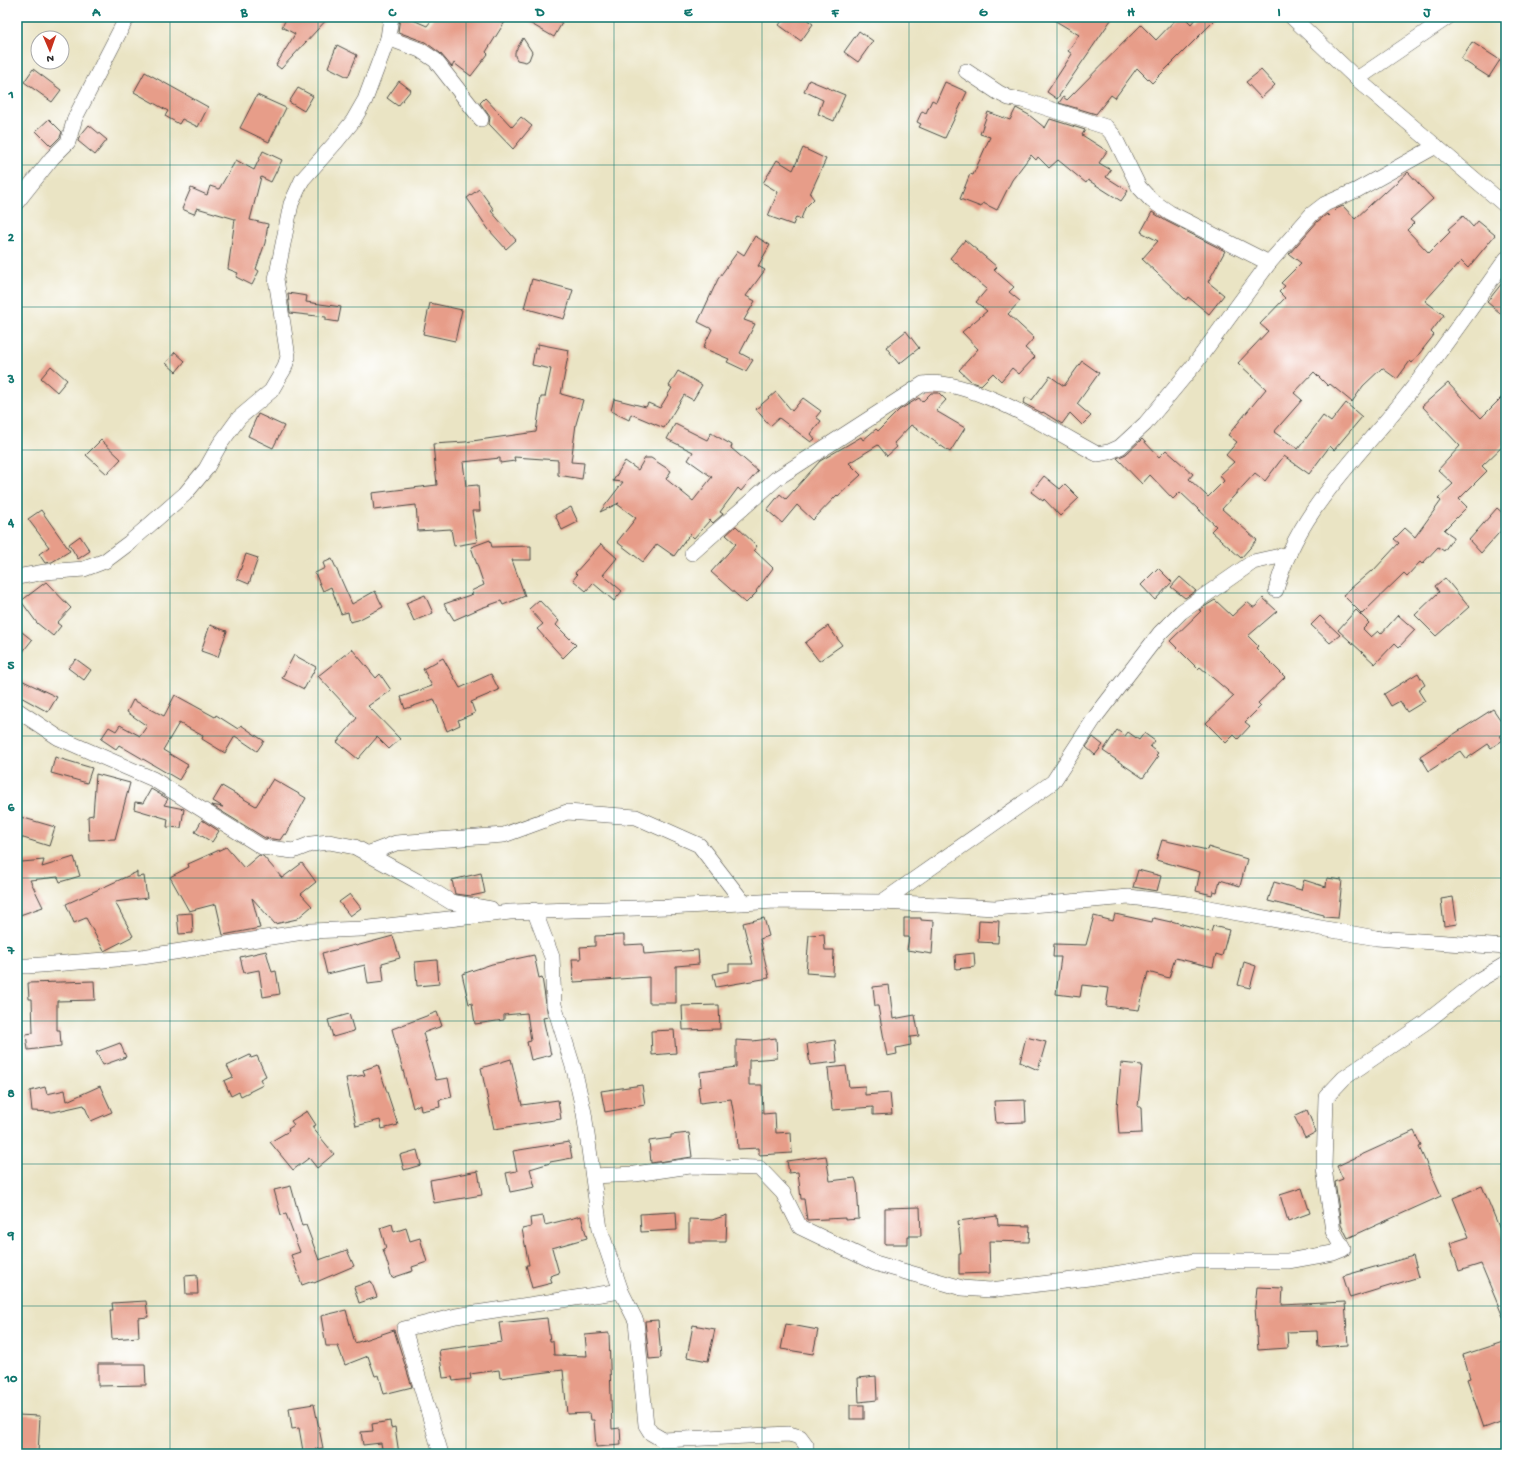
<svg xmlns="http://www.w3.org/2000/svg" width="1523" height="1471" viewBox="0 0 1523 1471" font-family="'Gochi Hand',sans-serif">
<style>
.building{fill:#e79d89}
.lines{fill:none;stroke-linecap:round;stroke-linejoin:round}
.street-casing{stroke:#484742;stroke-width:16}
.street{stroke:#fff;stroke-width:15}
.grid{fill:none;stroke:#0f766e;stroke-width:1;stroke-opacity:0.55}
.neatline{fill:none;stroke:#0f766e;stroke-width:1.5}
.grid-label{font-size:13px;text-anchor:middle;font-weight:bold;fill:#0f766e}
</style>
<rect width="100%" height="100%" fill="#fff"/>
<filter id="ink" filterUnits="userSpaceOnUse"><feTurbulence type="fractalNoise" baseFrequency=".025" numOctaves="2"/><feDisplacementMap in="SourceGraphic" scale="8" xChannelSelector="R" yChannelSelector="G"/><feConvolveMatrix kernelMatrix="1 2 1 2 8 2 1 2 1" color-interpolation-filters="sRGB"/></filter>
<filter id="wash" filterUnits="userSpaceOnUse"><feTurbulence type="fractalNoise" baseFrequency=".012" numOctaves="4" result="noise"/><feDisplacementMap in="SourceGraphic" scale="16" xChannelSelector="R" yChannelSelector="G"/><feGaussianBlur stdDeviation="0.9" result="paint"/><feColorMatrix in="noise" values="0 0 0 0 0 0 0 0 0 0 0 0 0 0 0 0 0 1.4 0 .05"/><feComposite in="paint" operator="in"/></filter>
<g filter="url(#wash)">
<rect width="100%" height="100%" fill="#eae4c4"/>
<g id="blocks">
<!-- building -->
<g class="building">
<polygon points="287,17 329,17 281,69 276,65 295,34 282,27"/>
<polygon points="400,17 406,17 427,26 434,17 508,17 486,52 488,54 471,76 454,63 452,67 440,53 425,42 398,32"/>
<polygon points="519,17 552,17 562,23 554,37"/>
<polygon points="785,17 803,17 813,24 801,41 779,25"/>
<polygon points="1049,17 1113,17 1057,99 1047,92 1072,54 1068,51 1079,35"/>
<polygon points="1178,17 1184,17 1191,24 1197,17 1218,17 1152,83 1137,68 1115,98 1111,95 1096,114 1059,103 1063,97 1067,100 1141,25 1156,40"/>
<polygon points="859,31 873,41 858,62 844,52"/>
<polygon points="523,38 532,52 529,60 526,62 517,60 515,56 515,52"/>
<polygon points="1472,42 1500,60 1489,77 1461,59"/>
<polygon points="337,45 357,55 348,77 328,67"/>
<polygon points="33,69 61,90 52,102 24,82"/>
<polygon points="1261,70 1275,85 1261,98 1246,82"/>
<polygon points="145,72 208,107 198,127 182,119 179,124 165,116 168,111 134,92"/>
<polygon points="809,80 845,95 834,121 818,114 823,100 804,91"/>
<polygon points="399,81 411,90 398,106 387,98"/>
<polygon points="945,82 967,92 945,138 919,127 921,124 917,122 922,111 926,113 932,100 936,102"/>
<polygon points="298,88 313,96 304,111 289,102"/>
<polygon points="257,95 286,108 269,142 240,128"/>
<polygon points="485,98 512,127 521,117 532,126 513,149 489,124 490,117 480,103"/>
<polygon points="1016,108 1029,115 1045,128 1050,119 1085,130 1082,135 1107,151 1099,163 1111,170 1106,177 1128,191 1121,201 1088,180 1086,183 1058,160 1049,168 1038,157 1036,160 1031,155 1012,180 997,210 983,203 981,207 960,199 970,174 973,175 990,137 980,134 988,112 1010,120"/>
<polygon points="49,119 62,132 60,137 51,146 36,131"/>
<polygon points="89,125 107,140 95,155 78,141 79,137"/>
<polygon points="803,148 826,159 810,194 814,199 805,208 801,219 796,217 793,225 768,216 778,192 763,183 777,160 793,170"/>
<polygon points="263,151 282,160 271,182 261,177 250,220 268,224 265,243 256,269 259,271 252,285 236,277 238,273 228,269 235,219 197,208 194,214 182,209 191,188 207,195 210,186 219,189 236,160 254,170"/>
<polygon points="1408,172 1433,199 1410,220 1414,223 1407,230 1429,253 1450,232 1448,229 1463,216 1473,227 1478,221 1495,235 1468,268 1461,261 1425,301 1444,315 1431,332 1434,335 1412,363 1410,361 1397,379 1382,368 1363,386 1352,402 1330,384 1328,386 1314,372 1294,393 1302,400 1274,432 1298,449 1323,416 1331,422 1346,403 1362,417 1334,450 1330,446 1309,474 1284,456 1265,481 1255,473 1222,509 1257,540 1241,558 1211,531 1216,526 1180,492 1173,499 1150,475 1142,484 1117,458 1126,454 1142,439 1159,457 1166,450 1193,474 1189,479 1208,497 1224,481 1220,475 1234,462 1226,455 1237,442 1228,435 1266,389 1238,363 1268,331 1260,324 1285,298 1279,292 1285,286 1281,283 1301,263 1289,254 1318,221 1327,214 1329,216 1336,209 1343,206 1355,219 1384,192 1385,193"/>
<polygon points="479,189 494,210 491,211 516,240 506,249 489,230 467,198"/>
<polygon points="1152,212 1166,221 1225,251 1208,282 1224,295 1209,314 1188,297 1186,300 1142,259 1158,241 1141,232"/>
<polygon points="755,236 770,245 758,266 765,270 746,296 755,301 744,320 755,324 740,353 753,360 746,371 727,362 729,359 703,348 712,329 698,322 718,279 738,251 744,255"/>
<polygon points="965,240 997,267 994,270 1014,287 1009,292 1020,301 1008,314 1034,338 1025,348 1035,357 1019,374 1012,368 1001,381 993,373 981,385 972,382 959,370 978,349 962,332 987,311 976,302 987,289 950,258"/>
<polygon points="1506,278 1506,318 1487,302"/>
<polygon points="532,279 573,290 564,319 524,308"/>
<polygon points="288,293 307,296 306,302 341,307 338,322 326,320 326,317 290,313"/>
<polygon points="430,303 462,310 455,341 423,334"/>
<polygon points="906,331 919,348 899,364 886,347"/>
<polygon points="538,344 569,350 561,394 583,400 576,424 571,462 584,463 582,479 558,475 558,460 514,457 515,461 500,463 500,458 463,462 466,486 478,485 480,511 472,511 477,542 454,546 451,529 418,531 416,505 374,510 372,493 437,485 433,444 465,442 536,432 541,397 545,397 551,369 532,365 535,348 538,348"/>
<polygon points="175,352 185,361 176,372 166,363"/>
<polygon points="1082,361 1099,373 1077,404 1091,416 1082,425 1070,413 1062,424 1043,412 1042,413 1023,403 1026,397 1032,400 1050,376 1064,386"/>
<polygon points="51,366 67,380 57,392 41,378"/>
<polygon points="678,371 702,385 693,400 684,395 664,428 631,414 629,420 611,411 614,399 646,407 648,403 660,408 672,388 669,386"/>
<polygon points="1448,383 1481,418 1506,393 1506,443 1482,466 1487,471 1459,499 1467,507 1444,530 1454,537 1444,551 1438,547 1422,564 1420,562 1407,576 1404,573 1362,614 1343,595 1371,571 1372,572 1399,543 1394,539 1405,528 1415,537 1441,501 1438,498 1453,484 1438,470 1460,446 1422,406"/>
<polygon points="776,392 792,411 803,398 821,411 816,417 821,421 811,434 815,439 811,442 779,418 770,426 756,409"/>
<polygon points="931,393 939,393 946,400 936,411 965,428 950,452 911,425 894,443 897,447 887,456 878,445 849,463 861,475 838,496 837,495 813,520 797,505 782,523 767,510 780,494 786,499 820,461 861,437 863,440 876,429 878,431 899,410 919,398 922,402"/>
<polygon points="258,414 284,426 273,448 248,436"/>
<polygon points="675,424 707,440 711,433 732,445 731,448 758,471 741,491 738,488 720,512 723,514 713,523 710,520 694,538 690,534 674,556 657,544 643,562 617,542 636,518 617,504 619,503 600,512 623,482 613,481 625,461 638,470 645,458 651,458 671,471 666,479 693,501 712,477 688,460 693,452 667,439"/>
<polygon points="101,440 121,459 107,474 86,455"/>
<polygon points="1044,476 1060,489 1065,484 1079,498 1060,516 1044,499 1043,501 1031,492"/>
<polygon points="571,507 578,522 562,530 555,515"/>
<polygon points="1497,508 1506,516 1506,525 1481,553 1469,540"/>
<polygon points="41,510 70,551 52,562 45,563 39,554 49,547 28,519"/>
<polygon points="736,526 757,546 754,550 773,568 756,591 757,592 746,603 711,572 736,544 726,535"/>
<polygon points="80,536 90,551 78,559 69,544"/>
<polygon points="490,540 492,547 531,546 531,560 512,560 525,596 503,605 501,601 481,608 454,620 444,604 473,594 471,591 484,585 471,547"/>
<polygon points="601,544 617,558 603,575 622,591 614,601 593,583 586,591 573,580 577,575 575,573"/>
<polygon points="246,554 258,558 249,584 237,579"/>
<polygon points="332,559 352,604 375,591 383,607 358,620 350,622 348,612 341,614 331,587 323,591 315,573 325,568 323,563"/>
<polygon points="1158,568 1172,582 1155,600 1141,585"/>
<polygon points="1180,577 1196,591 1185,598 1171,587"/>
<polygon points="1445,578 1469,607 1436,636 1415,615 1439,592 1435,586"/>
<polygon points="46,582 71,608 57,623 61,626 53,636 37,623 21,601"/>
<polygon points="425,595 433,613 414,621 406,603"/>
<polygon points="1263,598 1277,611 1248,636 1258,646 1256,648 1285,677 1258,703 1261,706 1245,722 1250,726 1238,739 1234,735 1226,743 1206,723 1234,696 1200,667 1198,669 1170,641 1201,611 1199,610 1215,600 1232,616 1247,602 1253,607 1255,607"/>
<polygon points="539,600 559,621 556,625 576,645 563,658 537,629 543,624 529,609"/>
<polygon points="1356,610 1369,623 1363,629 1371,637 1378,631 1381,634 1398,615 1415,630 1399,647 1395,643 1375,664 1338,630"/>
<polygon points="1320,616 1340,635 1330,643 1311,625"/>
<polygon points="210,625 227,631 218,657 201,651"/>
<polygon points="828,626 842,645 819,661 805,643"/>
<polygon points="17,628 32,640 17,659"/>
<polygon points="352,649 376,678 380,674 391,690 368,706 400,739 389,749 377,737 358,759 337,742 357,718 318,676"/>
<polygon points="294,655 316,667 304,689 282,678"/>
<polygon points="443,658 460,688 491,674 499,690 471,702 475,713 458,720 460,725 447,731 434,699 405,709 401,697 432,686 423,669"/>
<polygon points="76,659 91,670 84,680 68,668"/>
<polygon points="1418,673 1425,685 1418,690 1425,701 1407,712 1400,701 1391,706 1384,694"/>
<polygon points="17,678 57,697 48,712 17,695"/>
<polygon points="175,695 215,717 216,715 238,729 241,725 264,741 257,751 235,736 225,753 202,739 203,736 179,723 163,750 188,765 179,780 119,745 116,749 101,739 109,727 116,731 120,725 140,736 147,726 127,712 133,700 164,716"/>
<polygon points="1493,709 1506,728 1506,732 1500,736 1503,740 1491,748 1488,744 1466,759 1460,751 1429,771 1420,756"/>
<polygon points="1117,730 1125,736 1128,732 1139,740 1144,733 1155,741 1150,747 1158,753 1156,755 1158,757 1143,778 1103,751"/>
<polygon points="1093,737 1103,745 1095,755 1086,747"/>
<polygon points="55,757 92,768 87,783 51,773"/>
<polygon points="96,774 130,783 115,839 89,840 88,816 93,815"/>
<polygon points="273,779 306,798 286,835 284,834 280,840 265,838 211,805 223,807 213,801 222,786 256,806"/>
<polygon points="151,789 168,799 164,805 184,809 181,828 167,827 168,819 134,809 135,802 143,803"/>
<polygon points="17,816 55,827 49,846 17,836"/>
<polygon points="202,820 219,831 212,842 195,832"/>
<polygon points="1162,840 1207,850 1208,847 1247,859 1240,886 1220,880 1217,892 1213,891 1212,895 1196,891 1200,872 1156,860"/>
<polygon points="226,847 244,868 259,855 263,856 282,878 302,863 316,882 301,894 312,906 297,919 275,924 252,898 260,928 223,935 216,904 189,911 170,877 189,867 188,864"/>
<polygon points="17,852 22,862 44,860 42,867 74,857 80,876 60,882 58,877 30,880 43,907 17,916"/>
<polygon points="1138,870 1161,876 1157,891 1133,887"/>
<polygon points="137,872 137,877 144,876 147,898 115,902 133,936 104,951 86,918 74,923 66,904"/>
<polygon points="481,873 485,893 471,896 455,894 452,880"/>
<polygon points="1327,878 1342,880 1338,918 1324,917 1324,915 1268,901 1274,882 1301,890 1304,880 1326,887"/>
<polygon points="350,894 361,908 350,916 339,902"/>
<polygon points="1453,897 1457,924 1444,926 1441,899"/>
<polygon points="192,913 193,933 179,934 177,914"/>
<polygon points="1115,914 1152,922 1153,918 1171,922 1171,921 1211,932 1213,926 1229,930 1222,956 1216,954 1213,967 1175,958 1169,978 1148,972 1139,1010 1106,1006 1109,988 1082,985 1080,997 1056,994 1061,957 1053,957 1054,944 1086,945 1094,916 1113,921"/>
<polygon points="764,918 769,936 760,939 769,978 716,987 713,974 729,971 729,964 753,964 743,923"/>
<polygon points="904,918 921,918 921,920 934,921 932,954 907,950 909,937 904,937"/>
<polygon points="979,920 999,921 998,943 978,942"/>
<polygon points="824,934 825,950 834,950 833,975 806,973 809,935"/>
<polygon points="624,935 624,945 643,944 644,954 698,950 699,964 676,966 676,1003 649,1003 649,977 574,982 572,959 581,959 580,947 595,946 595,936"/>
<polygon points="393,936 400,958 382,963 384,982 368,984 365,965 327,974 322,953 355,945 356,946"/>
<polygon points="266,951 272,972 276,971 280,994 263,997 259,970 244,973 240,957"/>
<polygon points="974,953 975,967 956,969 955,955"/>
<polygon points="534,955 539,978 542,977 548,1017 543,1018 551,1055 531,1060 527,1042 531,1041 527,1013 504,1015 504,1020 475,1024 472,1003 469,1004 462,974 492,964"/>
<polygon points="437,960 439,984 417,986 415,962"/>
<polygon points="1244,962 1256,966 1250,988 1238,985"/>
<polygon points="94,981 95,1000 57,1001 57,1030 60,1030 61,1046 28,1050 26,1034 33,1033 32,999 29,999 28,983"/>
<polygon points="889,985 893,1019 915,1015 919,1036 910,1037 911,1045 896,1048 897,1054 887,1056 878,1006 875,1006 873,987"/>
<polygon points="719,1005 720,1029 683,1030 682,1006"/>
<polygon points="437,1012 442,1026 423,1033 436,1080 448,1078 452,1097 439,1100 440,1107 421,1111 420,1104 413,1108 392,1029"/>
<polygon points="349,1014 354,1031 333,1037 328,1020"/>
<polygon points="674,1030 676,1053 652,1055 651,1031"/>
<polygon points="1026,1037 1046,1042 1038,1070 1020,1062"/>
<polygon points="776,1038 777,1058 749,1060 749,1085 762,1085 763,1114 775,1113 776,1133 791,1132 792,1153 759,1155 759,1148 738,1149 737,1132 731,1099 700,1103 698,1087 701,1086 700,1072 736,1067 736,1040 753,1041"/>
<polygon points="835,1040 837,1062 810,1065 807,1044"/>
<polygon points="120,1043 126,1057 103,1065 96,1052"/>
<polygon points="250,1055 251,1058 257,1056 266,1076 260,1079 263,1085 241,1096 239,1092 231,1096 224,1081 233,1077 227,1066"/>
<polygon points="511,1059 522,1105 558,1100 561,1119 494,1129 481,1068"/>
<polygon points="1121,1063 1142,1065 1138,1107 1141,1107 1142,1133 1119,1134 1117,1107"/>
<polygon points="378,1065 398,1125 382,1129 380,1120 356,1126 346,1078 365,1075 363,1070"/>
<polygon points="846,1066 849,1087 865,1086 865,1095 890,1093 892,1114 873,1115 873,1107 832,1110 828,1068"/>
<polygon points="642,1085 645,1105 605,1112 601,1091"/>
<polygon points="100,1086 112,1112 91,1121 84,1105 53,1112 32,1111 30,1091 45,1087 47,1094 65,1090 67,1101"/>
<polygon points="1025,1100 1026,1122 996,1123 994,1101"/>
<polygon points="1307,1110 1316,1132 1305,1138 1294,1116"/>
<polygon points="307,1111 316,1125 312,1127 334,1154 317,1168 309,1158 293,1170 270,1142 289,1131 288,1129 294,1125 291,1121"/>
<polygon points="1414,1131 1421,1146 1419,1147 1441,1196 1348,1238 1341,1224 1335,1182 1343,1179 1337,1166"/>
<polygon points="689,1133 692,1157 651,1163 649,1141 671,1138 671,1135"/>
<polygon points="569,1142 572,1158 550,1162 550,1163 530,1169 535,1187 510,1192 506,1173 517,1171 513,1151"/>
<polygon points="417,1150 421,1165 404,1170 400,1155"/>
<polygon points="826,1156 830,1181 855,1178 857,1184 859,1219 845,1220 845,1218 807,1220 804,1199 801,1199 798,1172 789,1173 787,1161"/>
<polygon points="478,1171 482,1195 434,1203 430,1180"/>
<polygon points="291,1186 302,1226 306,1225 319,1260 347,1250 354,1266 314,1283 313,1281 302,1285 291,1255 300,1252 286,1214 281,1215 274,1190"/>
<polygon points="1482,1186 1506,1244 1506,1324 1481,1264 1459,1271 1450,1243 1469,1237 1453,1198"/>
<polygon points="1302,1188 1310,1213 1288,1221 1280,1195"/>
<polygon points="920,1207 921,1236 908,1236 908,1244 885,1244 885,1208"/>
<polygon points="676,1212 677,1230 641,1232 640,1214"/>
<polygon points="727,1215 726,1242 689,1242 689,1219 712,1220"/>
<polygon points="543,1216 545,1225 581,1216 587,1238 552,1248 559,1273 550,1276 552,1283 532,1288 526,1265 529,1265 522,1229 531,1227 530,1218"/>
<polygon points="997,1216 998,1225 1030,1226 1029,1242 989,1241 990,1273 959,1274 959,1253 961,1253 958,1221"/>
<polygon points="392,1224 394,1232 406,1228 410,1241 420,1238 427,1262 412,1267 413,1271 392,1278 383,1249 386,1248 380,1228"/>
<polygon points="1413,1256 1419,1277 1350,1298 1343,1276"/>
<polygon points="197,1275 198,1294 186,1294 185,1276"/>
<polygon points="371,1281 377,1297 359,1303 354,1287"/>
<polygon points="1257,1287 1283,1288 1282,1305 1345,1302 1348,1345 1318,1347 1317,1331 1287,1332 1288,1348 1258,1350 1255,1307"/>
<polygon points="146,1301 148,1317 138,1318 139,1337 112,1339 110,1310 113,1310 112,1303"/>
<polygon points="346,1310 355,1343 394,1330 412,1387 384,1394 379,1375 375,1376 368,1356 345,1365 338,1346 326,1346 321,1316"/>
<polygon points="547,1318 550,1341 553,1341 554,1355 587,1356 585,1335 609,1333 612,1429 620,1428 621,1445 596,1447 594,1420 591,1420 590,1413 567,1414 563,1370 500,1378 499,1370 470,1374 471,1379 453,1381 452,1377 443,1378 439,1350 502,1342 499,1323"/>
<polygon points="658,1320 661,1358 649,1359 645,1321"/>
<polygon points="786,1324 818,1330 813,1354 781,1349"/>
<polygon points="693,1325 715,1329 708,1361 687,1357"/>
<polygon points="1506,1341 1506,1420 1484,1428 1467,1379 1470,1378 1463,1355"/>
<polygon points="98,1364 145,1364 146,1385 98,1386"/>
<polygon points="876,1376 877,1400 859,1402 858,1378"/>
<polygon points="314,1404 323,1448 303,1451 299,1428 292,1429 289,1408"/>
<rect x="850" y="1405" width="14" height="14"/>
<polygon points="17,1415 40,1416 38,1454 17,1454"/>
<polygon points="390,1421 391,1428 395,1427 399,1454 383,1454 381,1443 363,1445 361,1432 373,1431 372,1424"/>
</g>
</g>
</g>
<g filter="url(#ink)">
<use href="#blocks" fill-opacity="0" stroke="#484742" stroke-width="1"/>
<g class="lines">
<defs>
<g id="street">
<polyline points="1292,17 1357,79 1506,206"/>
<polyline points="388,38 420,50 435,60 481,119"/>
<polyline points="966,71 999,93 1009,98 1022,100 1106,127 1114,136 1139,187 1151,200 1170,213 1269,263"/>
<polyline points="1357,79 1448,17"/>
<polyline points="17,202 52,158 68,142 75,118 125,21 129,17"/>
<path d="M692 553 776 479 923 384C968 376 1056 432 1097 454L1109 452 1120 447 1145 424 1194 365 1269 263 1312 214 1325 204 1357 190 1436 146"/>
<polyline points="17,577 45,572 84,569 105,561 129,543 185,494 206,469 220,444 239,418 271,391 284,369 288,357 276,279 291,204 302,180 336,142 353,121 365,100 388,38 391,17"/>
<path d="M1276 590C1296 512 1357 459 1405 398 1440 353 1473 306 1506 259"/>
<polyline points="17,710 59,738 153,779 262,847 293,851 311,844 329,842 355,847 417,881 451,902 491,909"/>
<polyline points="367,854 396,843 504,835 567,812 636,817 699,845 743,902"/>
<polyline points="882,902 1053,782 1096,716 1160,633 1181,612 1253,562 1289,554"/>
<polyline points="17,966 28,966 142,957 310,931 361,929 510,912 668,907 776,901 882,902 995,908 1129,897 1188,904 1376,938 1506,947"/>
<polyline points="593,1176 635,1174 690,1166 759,1168 783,1193 800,1227 875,1263 962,1288 990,1290 1089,1278 1195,1261 1288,1261 1333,1253 1343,1249 1333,1231 1324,1168 1326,1097 1344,1078 1426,1022 1479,980 1506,964"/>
<polyline points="621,1291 636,1321 646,1425 651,1433 663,1440 789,1434 800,1437 806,1445 806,1454"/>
<polyline points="441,1454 404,1329 456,1316 621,1291 600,1229 584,1113 575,1073 554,1005 552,957 534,910"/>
</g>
</defs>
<!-- street casing -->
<use href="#street" class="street-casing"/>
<!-- street -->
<use href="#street" class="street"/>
</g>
</g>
<!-- grid -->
<path class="grid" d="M170 17V1454M318 17V1454M466 17V1454M614 17V1454M762 17V1454M909 17V1454M1057 17V1454M1205 17V1454M1353 17V1454M17 165H1506M17 307H1506M17 450H1506M17 593H1506M17 736H1506M17 878H1506M17 1021H1506M17 1164H1506M17 1306H1506"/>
<!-- margin -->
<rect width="1523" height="1471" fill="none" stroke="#fff" stroke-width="44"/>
<!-- north arrow -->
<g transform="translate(50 50) rotate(178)"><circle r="19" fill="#ffffff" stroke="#aaaaaa"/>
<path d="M0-3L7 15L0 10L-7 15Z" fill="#c8321e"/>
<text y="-6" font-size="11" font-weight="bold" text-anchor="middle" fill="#2b2b2b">N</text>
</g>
<rect x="22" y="22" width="1479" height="1427" class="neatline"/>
<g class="grid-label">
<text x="96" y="16">A</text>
<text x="244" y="16">B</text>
<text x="392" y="16">C</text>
<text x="540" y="16">D</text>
<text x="688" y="16">E</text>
<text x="835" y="16">F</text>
<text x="983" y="16">G</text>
<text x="1131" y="16">H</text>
<text x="1279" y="16">I</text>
<text x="1427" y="16">J</text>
<text x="11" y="98">1</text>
<text x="11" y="241">2</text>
<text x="11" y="383">3</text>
<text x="11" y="526">4</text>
<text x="11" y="669">5</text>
<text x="11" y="811">6</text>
<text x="11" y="954">7</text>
<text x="11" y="1097">8</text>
<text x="11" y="1239">9</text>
<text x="11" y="1382">10</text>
</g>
</svg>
